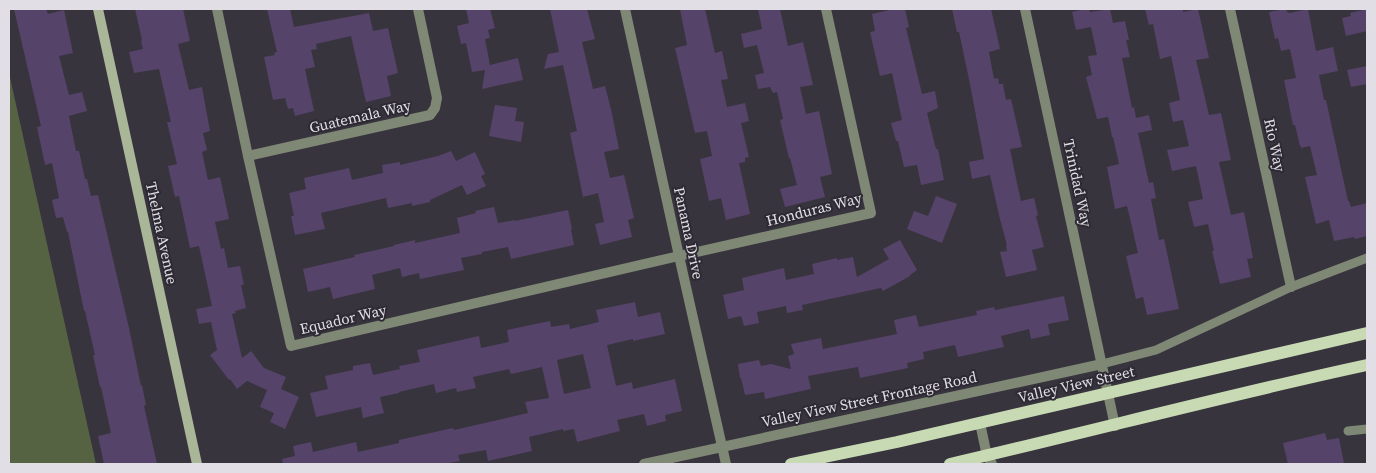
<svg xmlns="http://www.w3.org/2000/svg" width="1376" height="473" viewBox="0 0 1376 473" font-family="'Source Serif 4',serif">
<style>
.green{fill:#556343}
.building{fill:#564369;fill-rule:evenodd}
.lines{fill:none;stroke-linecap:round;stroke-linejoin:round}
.lane{stroke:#7f8875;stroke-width:9}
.street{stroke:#7f8875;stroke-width:10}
.secondary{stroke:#a9b698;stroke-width:10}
.primary{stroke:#c8dab3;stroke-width:12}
.labels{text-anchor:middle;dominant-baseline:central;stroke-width:4;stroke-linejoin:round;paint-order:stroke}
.street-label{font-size:15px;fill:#e1dee5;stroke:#2e2a33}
</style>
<rect width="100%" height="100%" fill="#38343e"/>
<!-- green -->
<polygon class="green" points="9,73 96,464 9,464"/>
<!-- building -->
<g class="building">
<polygon points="14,9 46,9 48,14 64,10 73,53 59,56 69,95 82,92 87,111 69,116 76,151 79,151 85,179 87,179 91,196 98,195 129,328 141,386 142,385 146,405 144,406 157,464 104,464 98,436 111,433 101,387 100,387 93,355 95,355 85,311 84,311 68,232 67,232 63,217 56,218 52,200 59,198 52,163 45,165 37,127 41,126"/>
<polygon points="135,9 183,9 190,41 178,44 189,90 202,87 210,131 203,133 207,150 202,152 208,180 220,177 229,219 215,222 221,249 224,248 228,268 240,266 244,285 241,285 246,308 235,311 236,313 232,314 242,358 251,351 264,368 286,377 281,389 299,397 285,429 270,422 274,413 260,407 267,390 247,381 237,389 230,379 229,380 210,355 217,350 211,322 199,324 196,309 212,306 199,246 190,248 179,196 175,197 168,166 177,164 167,122 171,122 159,69 134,73 129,52 143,49 141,41 142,40"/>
<polygon points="267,9 290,9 294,27 369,13 373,31 388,28 398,73 387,76 391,96 366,102 351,36 316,44 317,49 311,50 315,67 305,69 314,111 295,116 293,108 288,109 285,98 273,100 264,57 275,55 274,53 277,52"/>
<polygon points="466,9 490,9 495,28 488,30 490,38 485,39 490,65 518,58 523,80 482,89 485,70 472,72 466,43 461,44 457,26 469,23"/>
<polygon points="550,9 587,9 595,39 582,42 593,89 605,86 611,109 619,149 604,152 610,178 624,175 634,218 628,220 632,237 600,245 595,224 604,222 598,193 583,197 570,133 577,131 563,65 544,69 548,54 559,52"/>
<polygon points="680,9 705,9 715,53 722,51 728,79 721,80 727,107 745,103 749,121 741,123 749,157 745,158 745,162 739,163 750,214 726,220 721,198 709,201 700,159 712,156 707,131 695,133 675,48 687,45"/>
<polygon points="758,9 780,9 788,46 803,42 813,85 800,87 806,114 819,111 832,174 820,177 825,197 785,207 780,189 797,185 790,158 789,158 780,120 783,119 777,92 773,93 770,87 758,89 755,75 764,73 757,45 744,48 741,34 762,29"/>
<polygon points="894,9 905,9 909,27 906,28 922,94 935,91 938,108 927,113 936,149 938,149 944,180 921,185 917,165 904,167 898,141 896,141 891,123 902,120 892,73 880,76 870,32 875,31 872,14"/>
<polygon points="952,9 991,9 1000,49 989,52 994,79 998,78 999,84 1003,84 1006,100 1011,99 1022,147 1010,149 1017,183 1021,201 1034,198 1038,215 1036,216 1044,247 1032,250 1037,270 1006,277 1000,252 1007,251 1006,245 1007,245 1000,219 990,175 972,179 969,162 984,159 970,84 959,32 957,32"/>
<polygon points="1085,9 1089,9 1090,12 1110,9 1113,23 1125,21 1129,40 1126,40 1130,57 1122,58 1132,108 1134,107 1136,118 1149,115 1152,130 1138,133 1149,183 1153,182 1156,198 1151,199 1159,240 1164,239 1179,309 1147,315 1143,297 1136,299 1126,256 1138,253 1132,227 1127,206 1115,209 1107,167 1119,164 1113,137 1112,137 1108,117 1097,119 1086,77 1092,75 1088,56 1097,55 1091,27 1076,30 1072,12"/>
<polygon points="1145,9 1183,9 1183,12 1198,9 1209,58 1196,60 1209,115 1221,113 1231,160 1219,162 1231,215 1244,212 1253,258 1247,259 1251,277 1220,284 1212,251 1214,251 1208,224 1194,227 1188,202 1203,199 1196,166 1172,171 1167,150 1189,146 1183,120 1173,122 1169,103 1180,100 1171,56 1160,59 1153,24 1149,25"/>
<polygon points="1286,9 1287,12 1290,13 1308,9 1316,51 1333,47 1338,71 1319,75 1324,100 1326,100 1348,201 1349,201 1351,207 1367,203 1367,236 1355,239 1354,237 1334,241 1329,220 1316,224 1305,177 1317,175 1310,146 1301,148 1301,146 1300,146 1295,125 1293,125 1284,80 1296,78 1290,49 1281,51 1278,38 1275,39 1269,12"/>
<polygon points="1367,9 1367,31 1346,36 1342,18 1351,16 1350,13"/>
<polygon points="1367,66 1367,84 1351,87 1347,70"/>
<polygon points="495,105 517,108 515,121 524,122 521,142 489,136"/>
<polygon points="451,151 456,161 475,152 485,174 481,176 486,186 467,195 462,185 430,200 430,202 412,206 412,203 388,208 386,198 325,212 321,213 325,229 295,235 291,216 294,216 289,193 306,189 304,178 349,168 352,180 383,173 382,165 400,162 400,165 438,156"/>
<polygon points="936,196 957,204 942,243 907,229 914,211 928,216"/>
<polygon points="494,207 498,223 515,220 515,221 568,210 572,229 571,229 574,245 511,259 508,247 482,252 482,254 461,258 464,270 420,279 419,273 402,277 400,268 372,275 375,289 333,299 330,287 308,292 303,269 355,257 354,255 394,246 394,245 415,240 415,243 460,233 457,218 476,213 475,211"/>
<polygon points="900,240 917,270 910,275 910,276 883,291 881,288 802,305 803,310 787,313 786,306 757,312 759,323 744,326 741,316 728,319 723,295 744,290 742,278 784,268 786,280 814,274 812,264 837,258 837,260 853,257 857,277 889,259 883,249"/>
<polygon points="1064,296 1069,320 1048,324 1050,335 1031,339 1029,329 1001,336 1004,347 958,357 955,345 923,352 924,359 907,363 908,368 860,378 858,367 808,376 811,389 765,399 764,392 745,395 741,378 740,378 738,364 759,360 761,366 771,364 791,369 788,356 794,354 791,344 821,338 823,349 897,334 894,320 916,315 919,327 977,315 976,311 994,307 995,310"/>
<path d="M635 302 638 317 660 312 665 334 633 341V339L607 345 616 386 632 382 633 389 675 379 682 411 665 415 666 421 647 426 644 414 617 420 620 431 577 442 574 429 563 431V429L529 437 532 451 488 461 486 450 458 455 460 461 444 464H283L282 459 295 456 293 446 311 442 313 452 356 442 358 452 399 443V440L453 428 454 430 528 413 525 402 549 398 542 367 511 374 509 369 473 377 476 388 457 392 456 388 436 393 434 384 399 392V393L380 397 384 413 363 418 361 407 316 417 310 393 328 389 325 376 353 370V366L370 363 373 375 400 369 399 366 420 362 417 350 479 336 481 348 509 342 507 330 550 321 551 327 569 324 570 329 599 322 596 310ZM583 354 591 388 564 394 557 360Z"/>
<polygon points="1325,433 1327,440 1339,438 1344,463 1337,464 1288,464 1283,443"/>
</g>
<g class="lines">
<!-- lane -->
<g class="lane">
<polyline points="1102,364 1156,350 1291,287 1367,258"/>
<polyline points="1348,431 1367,429"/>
</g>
<!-- street -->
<g class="street">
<polyline points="217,9 248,156 291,346 679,256 871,213 826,9"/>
<polyline points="625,9 679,256 726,464"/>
<polyline points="1025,9 1115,426"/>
<polyline points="1230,9 1291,287"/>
<polyline points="248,156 430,115 435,108 437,98 418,9"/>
<polyline points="980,423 987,456 992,464"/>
<polyline points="644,464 1102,364"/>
</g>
<!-- secondary -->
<polyline class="secondary" points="98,9 197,464"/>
<!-- primary -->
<g class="primary">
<polyline points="791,464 897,442 1367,333"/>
<path d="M950 464C1089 432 1227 395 1367 365"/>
</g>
</g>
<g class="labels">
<!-- street labels -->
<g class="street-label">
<text transform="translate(360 116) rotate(-13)">Guatemala Way</text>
<text transform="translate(1275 145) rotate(78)">Rio Way</text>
<text transform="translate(1078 183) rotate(78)">Trinidad Way</text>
<text transform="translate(814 209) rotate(-14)">Honduras Way</text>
<text transform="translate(162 233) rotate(78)">Thelma Avenue</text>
<text transform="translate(689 233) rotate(78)">Panama Drive</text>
<text transform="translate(343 319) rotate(-13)">Equador Way</text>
<text transform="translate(1076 384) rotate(-13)">Valley View Street</text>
<text transform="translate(869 399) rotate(-12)">Valley View Street Frontage Road</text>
</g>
</g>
<!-- border -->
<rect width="1376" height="473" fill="none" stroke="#e1dee5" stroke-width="20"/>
</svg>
